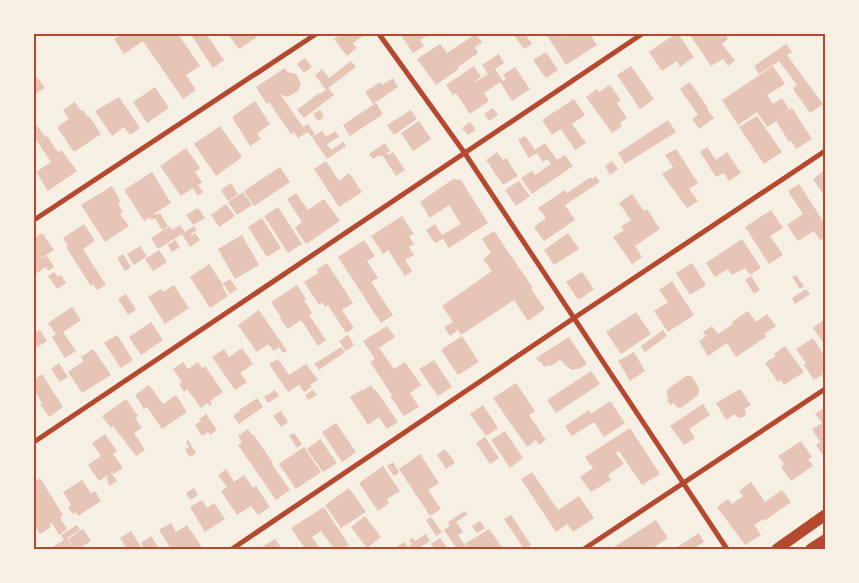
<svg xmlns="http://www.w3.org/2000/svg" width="859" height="583" viewBox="0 0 859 583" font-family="'Roboto Serif',serif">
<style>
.building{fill:#e6c5b7}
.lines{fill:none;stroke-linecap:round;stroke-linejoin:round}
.minor{stroke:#b5482f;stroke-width:5}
.primary{stroke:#b5482f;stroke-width:11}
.neatline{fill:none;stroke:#b5482f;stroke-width:2}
</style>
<rect width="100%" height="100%" fill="#f6efe4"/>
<!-- building -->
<g class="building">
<polygon points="123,34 178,34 200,66 186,75 196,90 183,99 143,41 124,54 114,39"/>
<polygon points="192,34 206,34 224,60 213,68 191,35"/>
<polygon points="228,34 254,34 257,37 239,49"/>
<polygon points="341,34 361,34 363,36 353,43 357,48 347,56 334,39"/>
<polygon points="400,34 430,34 420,40 424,46 413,53"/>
<polygon points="476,34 482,42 475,47 478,53 458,67 459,69 436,85 417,59 440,44 447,53"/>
<polygon points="513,34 525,34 532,44 524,49"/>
<polygon points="546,34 562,34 564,37 568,34 590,34 597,45 566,65"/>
<polygon points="675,34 678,34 694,57 680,67 677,61 662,71 649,52"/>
<polygon points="691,34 725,34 728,39 722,44 735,61 728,66 723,59 711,66 690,35"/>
<polygon points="786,44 792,52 787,55 823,104 810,113 793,89 797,85 779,61 759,74 754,66"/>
<polygon points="546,52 558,70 546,78 533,60"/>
<polygon points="499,54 504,63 495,69 503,81 506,79 503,75 515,67 530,89 512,101 500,82 484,93 489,101 470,114 456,93 453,95 446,85 474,66 481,77 476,80 476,82 488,74 482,65"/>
<polygon points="305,58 312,67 304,73 297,64"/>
<polygon points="351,61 356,67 328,88 334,95 304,118 297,110 319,93 320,94 326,90 315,75 322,69 329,78"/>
<polygon points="631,66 654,99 640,109 617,75"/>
<polygon points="773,66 785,84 767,95 773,104 782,98 789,109 780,115 792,108 812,139 796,149 791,141 789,142 776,121 767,127 757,112 738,125 722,100"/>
<polygon points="285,68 287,72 296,74 301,84 298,91 287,97 280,94 303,127 308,124 315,134 311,137 308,132 298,138 294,132 291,134 269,102 267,104 256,87"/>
<polygon points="37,77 45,88 34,95 34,79"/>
<polygon points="393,78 398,87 373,104 365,92 380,82 382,85"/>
<polygon points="690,82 708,108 707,109 714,118 699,129 692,119 698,115 680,89"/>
<polygon points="610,85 621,100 617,103 627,118 620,123 622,126 612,133 586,97 597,89 599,92"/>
<polygon points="155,87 169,108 147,123 133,102"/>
<polygon points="119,97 140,128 130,135 124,127 112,136 95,111"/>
<polygon points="574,99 585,115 572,124 586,143 575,150 561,129 552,135 542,120"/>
<polygon points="255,101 270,124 257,134 261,139 250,146 232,117"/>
<polygon points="75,102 81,111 83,110 88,117 89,116 101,134 74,152 57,127 69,119 63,110"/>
<polygon points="376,103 383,114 350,136 343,125"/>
<polygon points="493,108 498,115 489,121 484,114"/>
<polygon points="320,110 324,116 322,117 323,118 318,121 313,114"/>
<polygon points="411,110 417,119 394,135 387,125"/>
<polygon points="757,116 782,152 764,164 739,127"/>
<polygon points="668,120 676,132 625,164 618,153"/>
<polygon points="419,121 431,139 413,151 401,133"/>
<polygon points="470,122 476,130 468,135 462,128"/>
<polygon points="36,124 45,137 47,136 58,152 61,150 77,171 48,191 36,172 51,162 34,137 34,125"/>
<polygon points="220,126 242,157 216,176 194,144"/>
<polygon points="322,131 326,137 335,131 339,137 327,144 331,150 343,142 346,146 327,159 312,137"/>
<polygon points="525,136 535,150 545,143 557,160 565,155 573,166 532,194 521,178 532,171 535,175 551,164 547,159 543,162 537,153 529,158 518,140"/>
<polygon points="385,143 390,151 387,153 388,155 393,152 405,170 396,176 383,156 381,157 379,155 373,159 369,154"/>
<polygon points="707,147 716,160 727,152 741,173 729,181 724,173 716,177 700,152"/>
<polygon points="186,148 200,168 195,172 202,182 198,185 203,192 198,196 193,188 181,196 160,166"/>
<polygon points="676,149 698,183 689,189 698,201 687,208 662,174 673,167 665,155"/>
<polygon points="497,152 503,160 506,158 518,176 503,185 486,160"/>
<polygon points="326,161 339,181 349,173 362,192 339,207 314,169"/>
<polygon points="612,161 618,169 610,175 605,166"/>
<polygon points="280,167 290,182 254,206 244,191"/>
<polygon points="825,170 825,197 813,179"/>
<polygon points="152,172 171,203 154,214 156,215 160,213 168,226 162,230 155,218 151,220 150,217 144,221 124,190"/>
<polygon points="596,176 600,182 565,205 575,220 544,241 534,227 546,218 538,208 565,190 567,193 591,177 592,179"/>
<polygon points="453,179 461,180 488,223 449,248 443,239 435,243 426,230 435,224 442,235 461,224 449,205 430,218 420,202"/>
<polygon points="519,181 530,196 516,206 505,190"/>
<polygon points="231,183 238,194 228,201 221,190"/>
<polygon points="799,184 825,224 825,237 820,240 814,231 798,241 787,225 803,214 788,191"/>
<polygon points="112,186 121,202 118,204 123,212 120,214 129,226 105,242 81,205"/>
<polygon points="243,192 252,205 237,215 228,202"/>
<polygon points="296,193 308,210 324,199 340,221 306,244 295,228 302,222 287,199"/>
<polygon points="632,194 644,211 647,209 660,229 635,246 642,257 632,264 613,237 624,230 621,227 631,220 619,203"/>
<polygon points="226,204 235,216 219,227 211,215"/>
<polygon points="278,207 302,244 288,253 264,216"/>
<polygon points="198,208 205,218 193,225 186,215"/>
<polygon points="771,210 783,228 770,236 783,255 769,264 745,227"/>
<polygon points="402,216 414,234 409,236 414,244 409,247 414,255 405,260 412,271 405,276 388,250 383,254 371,236"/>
<polygon points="262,218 281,248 267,257 248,227"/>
<polygon points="84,224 95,241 83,249 106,285 97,290 93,284 91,286 66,247 68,246 63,238"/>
<polygon points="180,225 185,232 194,226 197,230 191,234 192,235 195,233 200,240 190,247 182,234 158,249 151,238 170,226 172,230"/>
<polygon points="494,231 533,288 531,289 545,309 528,321 514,300 461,335 458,330 450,336 444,327 453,322 442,306 492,271 483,259 491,253 482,239"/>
<polygon points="42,233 54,250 40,259 47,256 54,267 48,271 46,267 34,275 34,238"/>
<polygon points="568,233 579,249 554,265 544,250"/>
<polygon points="242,235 259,265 235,279 218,249"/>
<polygon points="742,239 761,268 750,275 745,268 732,275 728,269 715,277 706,263"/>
<polygon points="175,240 180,247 172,252 168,245"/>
<polygon points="364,240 375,256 367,261 378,278 371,282 393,315 381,323 338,257"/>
<polygon points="140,246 147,256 134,265 127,254"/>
<polygon points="159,250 167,262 153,271 145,259"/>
<polygon points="123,254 131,267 125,271 117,258"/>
<polygon points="327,263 353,303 342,310 354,328 346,333 328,305 325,307 322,302 319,305 304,282 318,273 316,270"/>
<polygon points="692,263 706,285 690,295 676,273"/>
<polygon points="209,264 224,286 222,287 228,296 210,308 190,277"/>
<polygon points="54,272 58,277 61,275 66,283 57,289 48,276"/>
<polygon points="582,272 594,289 580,299 577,298 566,282"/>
<polygon points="796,275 804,286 800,289 792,277"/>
<polygon points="751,276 760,290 754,294 745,280"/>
<polygon points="230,279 237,289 230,294 223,283"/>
<polygon points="672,281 694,315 668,332 654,311 668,302 659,290"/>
<polygon points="174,285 189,308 165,324 148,297 161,289 163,292"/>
<polygon points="297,285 306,299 304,300 312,313 309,315 326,340 318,346 301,320 288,329 280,318 281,317 271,302"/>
<polygon points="806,289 810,294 795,304 792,298"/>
<polygon points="126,294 136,310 128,315 118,299"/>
<polygon points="72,307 81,320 63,332 76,351 65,358 52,337 56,334 48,323"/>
<polygon points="259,310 287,351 283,353 279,347 274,351 268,344 257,352 238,325"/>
<polygon points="748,311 756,322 767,314 776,326 764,334 766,337 736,357 727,343 708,356 699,341 706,336 703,332 712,326 718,334 733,324 732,322"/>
<polygon points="636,312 651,334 621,354 606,332"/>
<polygon points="825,319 825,345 813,328"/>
<polygon points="151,322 163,340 141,355 129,337"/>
<polygon points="34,326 37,332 40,330 47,341 34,349"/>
<polygon points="387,326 395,337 379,348 394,369 405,362 421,385 410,393 419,407 404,416 390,396 392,395 370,362 375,359 363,341"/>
<polygon points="663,330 667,336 645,352 641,346"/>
<polygon points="117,335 133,360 121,368 104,343"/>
<polygon points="348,335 354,345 346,351 339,341"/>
<polygon points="462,336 479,362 458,375 441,350"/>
<polygon points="569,337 587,364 579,369 576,369 572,370 566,366 562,361 560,360 551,366 549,365 544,367 541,362 539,362 536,358"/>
<polygon points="813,338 825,357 825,373 814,380 804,365 806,363 796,349"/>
<polygon points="785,346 804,372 784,385 781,380 778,382 765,363 776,356 774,354"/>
<polygon points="341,347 345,352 319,370 314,364"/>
<polygon points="242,348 253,364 240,373 247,382 235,390 212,357 224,349 229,357"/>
<polygon points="93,349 111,375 82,393 68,372 84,361 81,357"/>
<polygon points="634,352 645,371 630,381 618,361"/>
<polygon points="278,359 289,375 306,364 318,380 310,385 312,387 304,392 299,385 288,392 269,364"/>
<polygon points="434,360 452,387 438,396 419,369"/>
<polygon points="183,362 188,369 198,362 202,368 205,366 223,392 210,401 212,405 210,406 208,403 201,408 187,389 184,392 179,384 182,382 173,369"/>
<polygon points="59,363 68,377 60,382 51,369"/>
<polygon points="591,371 600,384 556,413 547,400"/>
<polygon points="42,374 63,407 49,417 40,404 42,403 34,390 34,380"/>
<polygon points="686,376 690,376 693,378 699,388 699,392 697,396 682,407 678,408 673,403 671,405 667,400 669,398 667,395 667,392 668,389"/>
<polygon points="516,383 535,411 529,415 546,440 539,445 536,440 527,447 493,398"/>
<polygon points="149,385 163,404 176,395 187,412 162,429 147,407 144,409 135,395"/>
<polygon points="371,385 374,390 375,389 398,422 387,429 379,417 368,425 350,397 361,390 362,391"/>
<polygon points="740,389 751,405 744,409 746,412 745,416 741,418 737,417 735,414 726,420 716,403"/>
<polygon points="275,390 279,396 268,403 264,397"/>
<polygon points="313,390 317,395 308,400 305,395"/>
<polygon points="257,398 263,407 239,424 233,416 240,411 239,410"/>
<polygon points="126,399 138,416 135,418 142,428 134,433 145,450 136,456 113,426 111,428 102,416"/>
<polygon points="610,401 625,423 604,437 594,422 572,436 565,426 589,410 591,414"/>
<polygon points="703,404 710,415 689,429 695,438 684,445 670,426"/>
<polygon points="483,405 498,428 486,436 470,414"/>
<polygon points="825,407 825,451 822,454 816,445 820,442 812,429 822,423 815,414"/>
<polygon points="281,411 288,422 281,427 273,416"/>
<polygon points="206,414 217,430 210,435 208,432 202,436 195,425 201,421 199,419"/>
<polygon points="336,423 356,452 342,462 322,432"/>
<polygon points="630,428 660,474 642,485 619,451 616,453 624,464 608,475 611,480 591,492 580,477 593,468 585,457"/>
<polygon points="248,429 252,435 253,434 273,463 272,464 290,490 276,500 238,445 242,442 238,436"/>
<polygon points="505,431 523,458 510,468 491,440"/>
<polygon points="294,433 302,444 297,448 289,436"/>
<polygon points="105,434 117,451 113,454 123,468 113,474 112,472 111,473 117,481 109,486 107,479 108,475 99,481 88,465 101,456 92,443"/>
<polygon points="485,437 499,458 490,464 476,443"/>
<polygon points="320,439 337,463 323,472 307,449"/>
<polygon points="188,440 196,453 190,457 185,450 189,447 186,442"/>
<polygon points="801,441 812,457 808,459 813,466 791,481 781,467 784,464 778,456"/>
<polygon points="304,447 321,472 296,489 279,464"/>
<polygon points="445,449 455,463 446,469 437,455"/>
<polygon points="420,454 439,483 428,490 441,509 430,516 399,469"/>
<polygon points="393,462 399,472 394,476 387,466"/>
<polygon points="383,466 400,491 387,499 389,503 378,511 359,483"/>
<polygon points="226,469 234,482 244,475 253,488 256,486 270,507 258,515 251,506 237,515 221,491 227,487 218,475"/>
<polygon points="532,472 558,510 579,496 594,518 573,532 567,524 556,532 521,479"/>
<polygon points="40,478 63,515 60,518 67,529 59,535 52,523 49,524 51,527 40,534 34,525 34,482"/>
<polygon points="82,480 91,493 95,491 101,501 78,516 76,512 72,514 68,507 71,505 63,492"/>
<polygon points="751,482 765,502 782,490 791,502 764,521 763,519 754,525 761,535 745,545 717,507 728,499 732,504 743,496 739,491"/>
<polygon points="194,488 198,495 190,500 186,493"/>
<polygon points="349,488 366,512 341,528 325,505"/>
<polygon points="202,500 207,508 214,503 225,519 205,532 190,507"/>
<polygon points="324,507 349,545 342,549 334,549 321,531 312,537 321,549 301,549 304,547 291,528"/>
<polygon points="465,511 468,514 456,522 463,532 458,535 466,547 463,549 457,549 444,530 450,525 448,522"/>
<polygon points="511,515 531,545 524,549 504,519"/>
<polygon points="365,516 381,537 367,548 351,527"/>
<polygon points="431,517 442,532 436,536 426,520"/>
<polygon points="656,520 668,538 651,549 611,549"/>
<polygon points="480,521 485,528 477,533 472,526"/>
<polygon points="171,523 176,532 187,525 203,549 171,549 159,530"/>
<polygon points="77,525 80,530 67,538 74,549 54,549 53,547 64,540 61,535"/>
<polygon points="83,529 91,541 78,549 75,549 68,539"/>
<polygon points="489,529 503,549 469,549 465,544"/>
<polygon points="131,531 142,549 127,549 120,538"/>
<polygon points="699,533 704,542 692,549 674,549"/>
<polygon points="426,534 430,541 417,549 394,549 404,542 408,547 412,544 409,540 413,538 415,541"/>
<polygon points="151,536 158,547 155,549 145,549 141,543"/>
<polygon points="440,538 447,548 445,549 435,549 431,544"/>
<polygon points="275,539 282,549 263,549 262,547"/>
</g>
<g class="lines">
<!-- minor -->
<g class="minor">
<polyline points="379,34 464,152 727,549"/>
<polyline points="34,220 316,34"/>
<polyline points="34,442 642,34"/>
<polyline points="232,549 574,318 825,151"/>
<polyline points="584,549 825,389"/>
</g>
<!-- primary -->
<g class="primary">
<polyline points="777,549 825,515"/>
<polyline points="811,549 825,540"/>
</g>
</g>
<!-- border -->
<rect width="859" height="583" fill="none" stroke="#f6efe4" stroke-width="70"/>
<rect x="35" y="35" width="789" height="513" class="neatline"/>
</svg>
